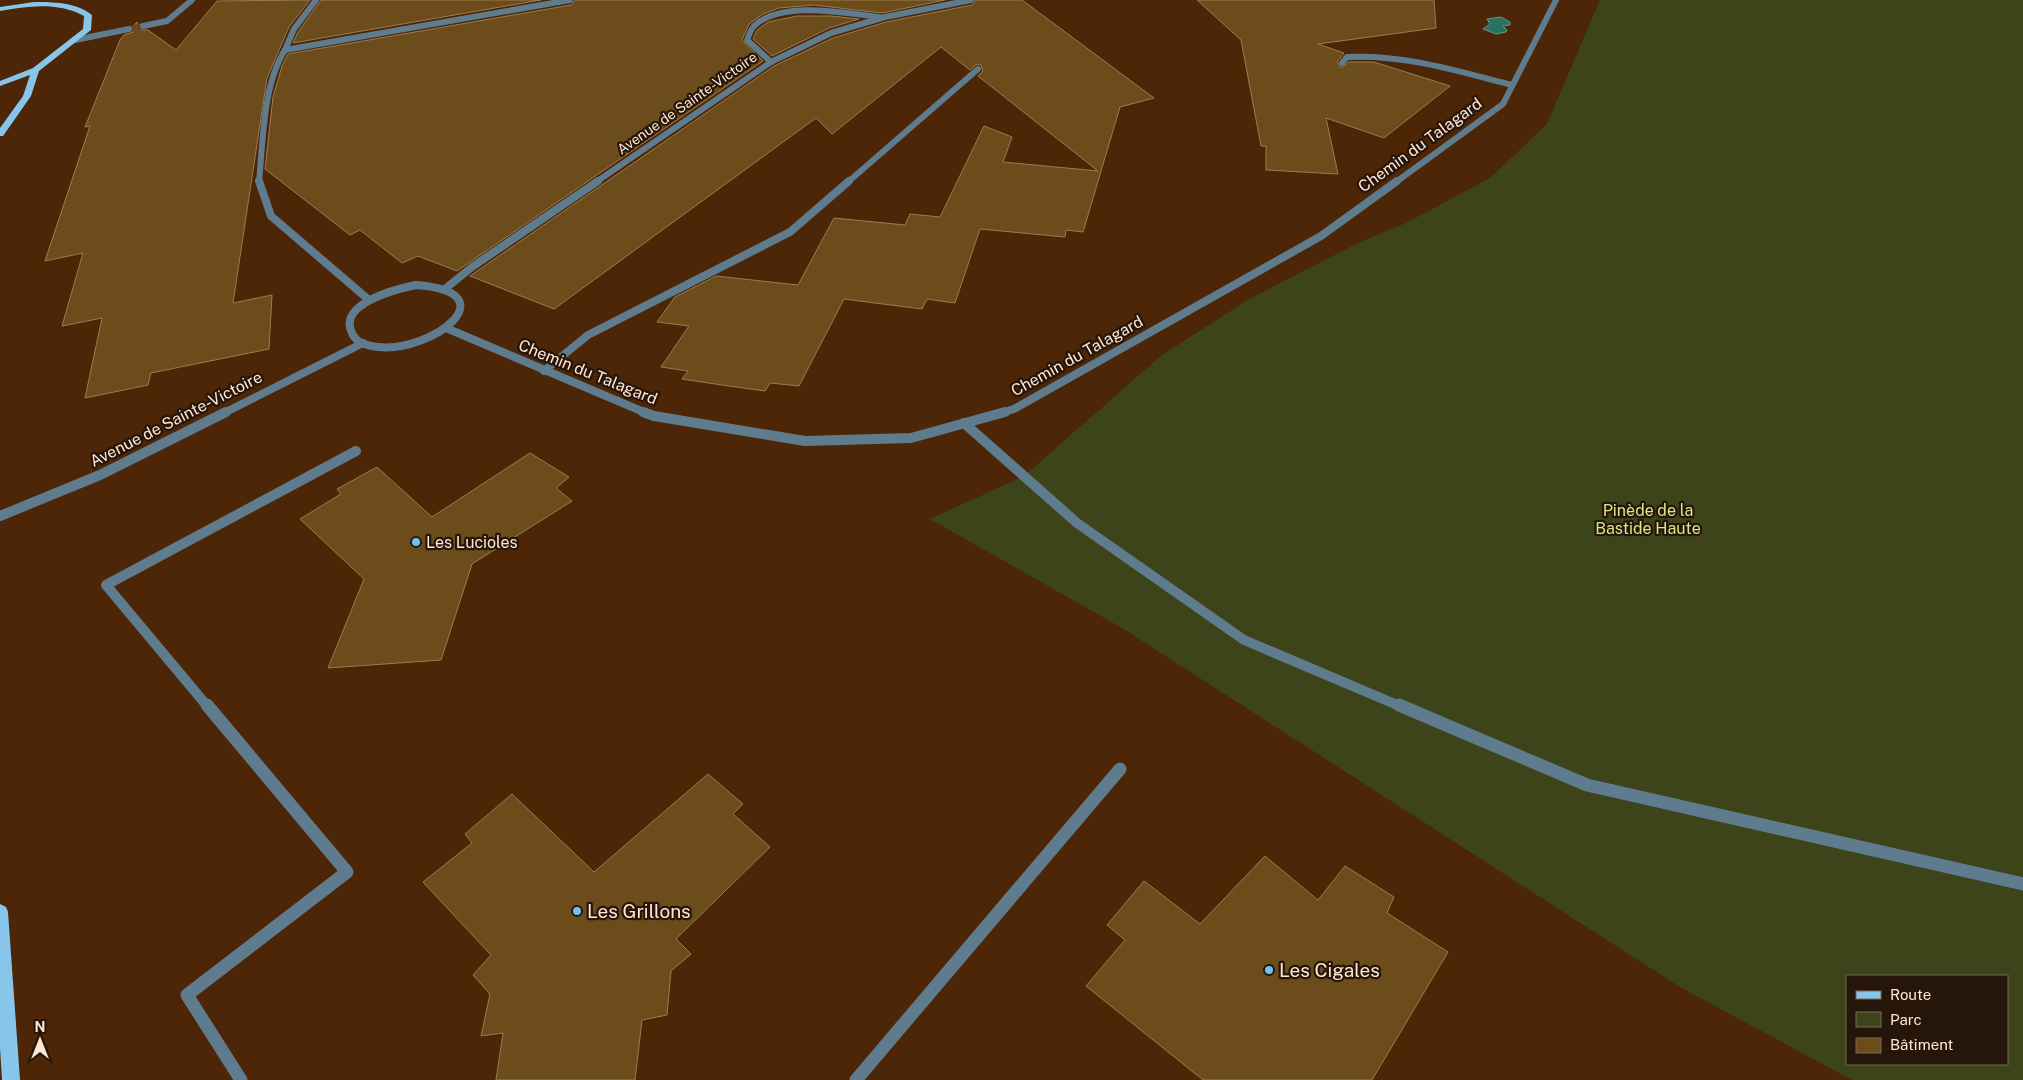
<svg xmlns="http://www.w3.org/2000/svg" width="2023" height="1080" viewBox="0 0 2023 1080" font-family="'Public Sans',sans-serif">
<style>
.green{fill:#3e441a;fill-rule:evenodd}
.water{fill:#297262;stroke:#699584}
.building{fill:#6b4c1a;stroke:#9b7d51}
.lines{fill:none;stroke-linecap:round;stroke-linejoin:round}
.minor-tunnel{stroke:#674325;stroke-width:6;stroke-dasharray:6 3;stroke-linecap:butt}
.service-far1{stroke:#5f7c8e;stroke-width:10}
.service{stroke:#5f7c8e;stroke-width:13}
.minor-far2{stroke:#5f7c8e;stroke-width:6}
.minor-far1{stroke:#5f7c8e;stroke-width:8}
.minor{stroke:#5f7c8e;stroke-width:10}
.primary{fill:#88c5ea;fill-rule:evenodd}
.poi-dot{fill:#6dc2f3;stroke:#261509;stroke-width:2}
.labels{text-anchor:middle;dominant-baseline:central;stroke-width:4.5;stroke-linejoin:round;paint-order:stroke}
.far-street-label{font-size:14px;fill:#ffe6d5;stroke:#261509}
.street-label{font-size:16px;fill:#ffe6d5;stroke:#261509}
.park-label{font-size:16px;fill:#dae884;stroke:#261509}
.poi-label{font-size:16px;fill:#ffe6d5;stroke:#261509;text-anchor:start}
.near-poi-label{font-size:19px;fill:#ffe6d5;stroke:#261509;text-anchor:start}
</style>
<rect width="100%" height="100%" fill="#4c2606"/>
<!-- green -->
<path class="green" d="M1600 0H2023V1080H1852L1680 987 1122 628 930 519 1024 476 1162 355 1251 298 1358 243 1406 223 1490 178 1547 124ZM1847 976H2007V1064H1847Z"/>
<!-- water -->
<polygon class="water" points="1501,17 1510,22 1510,25 1503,26 1507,30 1506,32 1496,34 1483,29 1490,24 1487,19"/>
<!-- building -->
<g class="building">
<polygon points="310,0 289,27 267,78 233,303 272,295 269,349 151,373 148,385 85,398 102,318 62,326 83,253 45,261 90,126 85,127 120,40 124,35 133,32 133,26 137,22 140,30 148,30 176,50 217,1"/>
<polygon points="321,0 541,0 293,43 298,32"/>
<polygon points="575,0 945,0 882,13 814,5 779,8 763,14 749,24 742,40 763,61 457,271 418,256 402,263 360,230 350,235 265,169 273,97 282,66 288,54 571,5"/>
<polygon points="976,0 1022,0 1154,98 1120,107 1083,232 1066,230 1065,237 980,229 955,303 927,299 922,309 844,299 799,386 770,383 765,391 722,385 682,379 688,371 661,367 689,326 657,322 675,297 716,276 798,285 834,218 905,225 910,214 940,217 984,126 1012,137 1003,162 1098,171 978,76 983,71 981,65 977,64 970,70 941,47 832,134 816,118 554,309 470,276 774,66 833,38 886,22 972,5"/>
<polygon points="1197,0 1434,0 1436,28 1318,44 1344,53 1337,62 1341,68 1349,62 1374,62 1450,86 1384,138 1326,118 1338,174 1266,170 1266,146 1261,146 1241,40"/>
<polygon points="797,16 831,16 859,19 829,28 772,56 753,39 757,30 768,22"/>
<polygon points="530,453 569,477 556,488 572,501 472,564 441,660 328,668 364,579 300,519 341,494 337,489 377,467 432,517"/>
<polygon points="708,774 743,804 733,814 770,847 676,939 691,954 671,971 667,1015 642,1020 635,1080 496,1080 503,1033 481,1036 490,994 473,975 491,955 423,882 472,843 465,834 512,794 594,872"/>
<polygon points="1265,856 1318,900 1345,866 1394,897 1387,913 1448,952 1372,1080 1203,1080 1086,986 1125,940 1107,925 1144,881 1200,924"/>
</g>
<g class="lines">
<!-- minor-tunnel -->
<polyline class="minor-tunnel" points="129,29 143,26"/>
<!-- service-far1 -->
<g class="service-far1">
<polyline points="964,423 1077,523 1244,640 1402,707"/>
<polyline points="208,707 106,585 356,451"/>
</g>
<!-- service -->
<g class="service">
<polyline points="207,705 347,872 187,995 241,1080"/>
<polyline points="1399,705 1587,785 2023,884"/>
<polyline points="856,1080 1120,769"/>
</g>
<!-- minor-far2 -->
<g class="minor-far2">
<polyline points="143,26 167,21 192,0"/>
<polyline points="75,40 129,29"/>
<polyline points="285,50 294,29 316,0"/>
<path d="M771 62 747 40C749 36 750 30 754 26 781 0 845 13 879 17"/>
<path d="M1342 63 1347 57C1404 54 1457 71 1512 85"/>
<path d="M259 182C263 141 263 84 285 50L570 0"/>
<polyline points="596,182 771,62 831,33 885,17 971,0"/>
<polyline points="848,182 978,69"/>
<polyline points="1396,182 1503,104 1556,0"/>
</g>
<!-- minor-far1 -->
<g class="minor-far1">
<polyline points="259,181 271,216 369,300"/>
<path d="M416 285C511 292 432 353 378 347 368 346 356 343 352 333 337 304 396 289 416 285Z"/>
<polyline points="446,288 472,267 598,181"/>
<polyline points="446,328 646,413"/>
<polyline points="544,371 588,335 790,232 849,181"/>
<polyline points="224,413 363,343"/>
<polyline points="1001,413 1014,409 1321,236 1397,181"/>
</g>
<!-- minor -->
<g class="minor">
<polyline points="643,412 654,416 805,441 911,438 1005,412"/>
<polyline points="0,516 100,475 226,412"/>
</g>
<!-- primary -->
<g class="primary">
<path d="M34 2C53 2 76 2 92 15L91 30 39 71 31 96 3 136H0V128L23 96 30 75 0 86V81L33 68 83 29 84 16C58 2 28 6 0 11V7Z"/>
<polygon points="0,904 6,907 8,912 20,1080 2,1080 0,1048"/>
</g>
</g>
<!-- markers -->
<g class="poi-dot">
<circle cx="416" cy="542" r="5"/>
<circle cx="577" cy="911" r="5"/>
<circle cx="1269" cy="970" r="5"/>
</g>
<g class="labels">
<!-- far-street labels -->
<g class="far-street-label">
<text transform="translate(687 103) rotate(-35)">Avenue de Sainte-Victoire</text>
</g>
<!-- street labels -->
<g class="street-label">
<text transform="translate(1420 145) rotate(-36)">Chemin du Talagard</text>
<text transform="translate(1077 356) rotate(-29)">Chemin du Talagard</text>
<text transform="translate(588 372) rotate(22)">Chemin du Talagard</text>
<text transform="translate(176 419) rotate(-27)">Avenue de Sainte-Victoire</text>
</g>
<!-- park labels -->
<g class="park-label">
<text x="1648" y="510">Pinède de la<tspan x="1648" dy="18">Bastide Haute</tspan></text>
</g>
<!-- poi labels -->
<g class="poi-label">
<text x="426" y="542">Les Lucioles</text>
</g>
<!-- near-poi labels -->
<g class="near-poi-label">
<text x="587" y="911">Les Grillons</text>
<text x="1279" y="970">Les Cigales</text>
</g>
</g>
<!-- legend -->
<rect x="1846" y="975" width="162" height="90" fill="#261509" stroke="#7d695b"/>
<rect x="1856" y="991" width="25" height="8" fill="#88c5ea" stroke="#7d695b"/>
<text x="1890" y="1000" font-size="15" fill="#ffe6d5">Route</text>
<rect x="1856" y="1012" width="25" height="15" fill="#3e441a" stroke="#7d695b"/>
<text x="1890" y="1025" font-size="15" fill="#ffe6d5">Parc</text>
<rect x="1856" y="1038" width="25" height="15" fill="#6b4c1a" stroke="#7d695b"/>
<text x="1890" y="1050" font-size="15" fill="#ffe6d5">Bâtiment</text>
<!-- north arrow -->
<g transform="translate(40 1040)" stroke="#261509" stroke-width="4" paint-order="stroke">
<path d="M0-4L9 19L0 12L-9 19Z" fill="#ffe6d5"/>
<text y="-8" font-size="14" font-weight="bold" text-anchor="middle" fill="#ffe6d5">N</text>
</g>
</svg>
